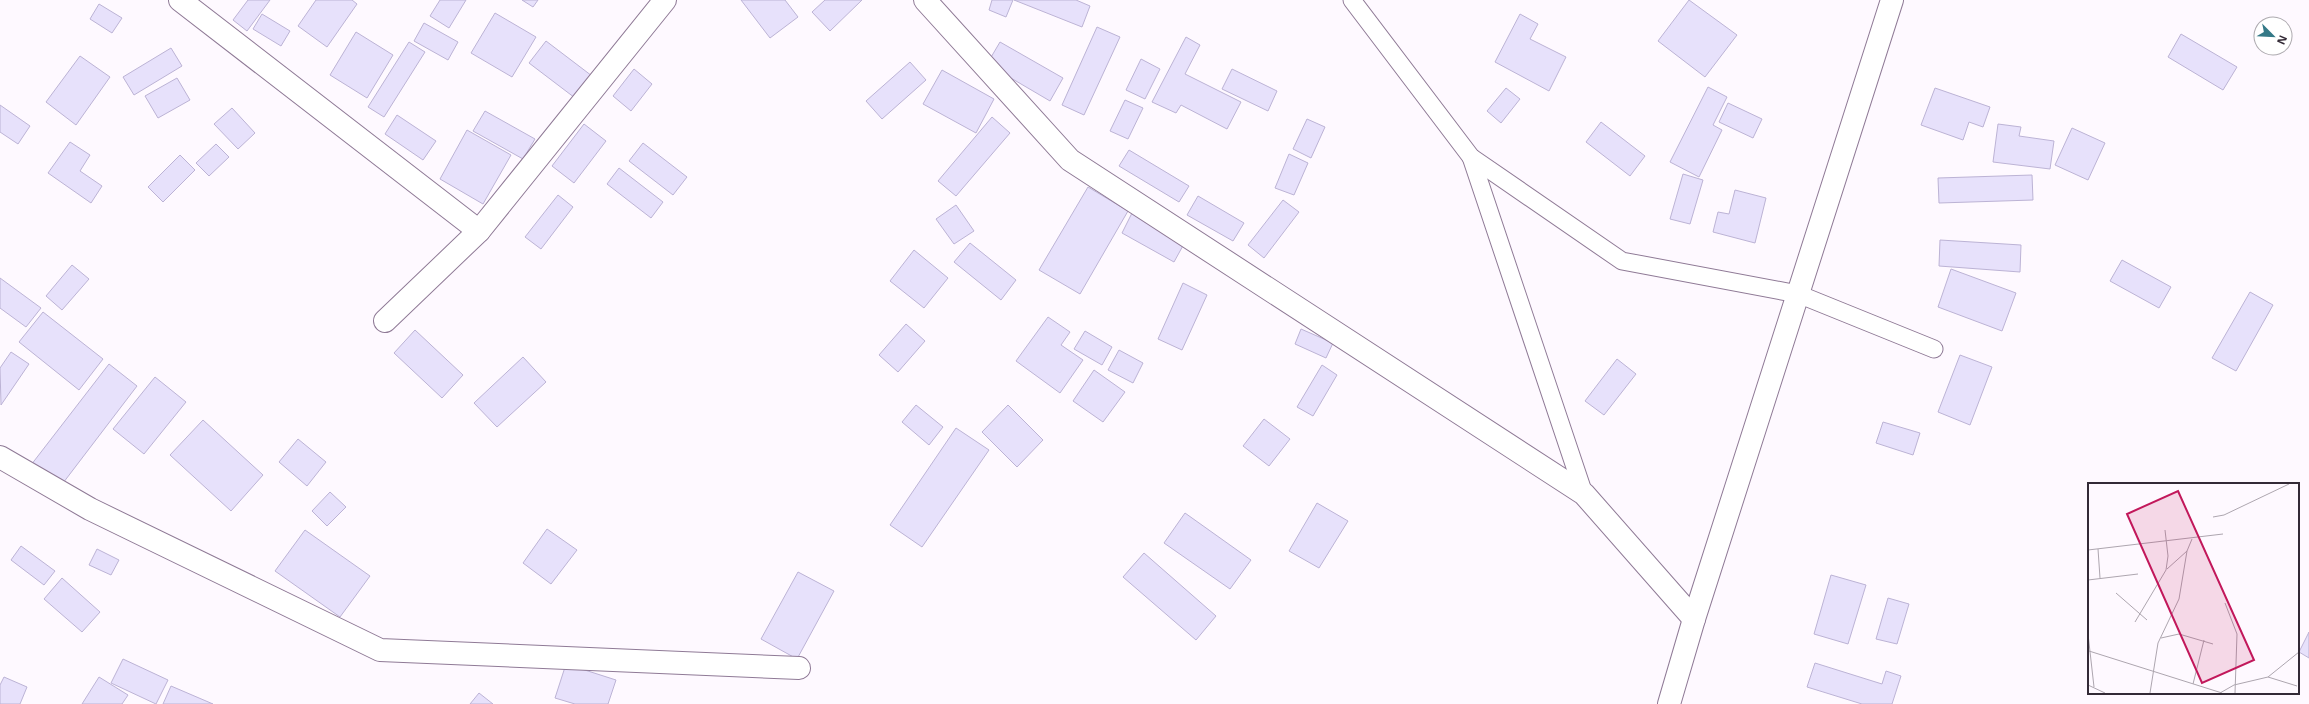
<svg xmlns="http://www.w3.org/2000/svg" width="2309" height="704" viewBox="0 0 2309 704" font-family="'Open Sans',sans-serif">
<style>
.building{fill:#e7e1fb;stroke:#bcb3d5}
.lines{fill:none;stroke-linecap:round;stroke-linejoin:round}
.lane-casing{stroke:#8f7a96;stroke-width:19}
.street-casing{stroke:#8f7a96;stroke-width:24}
.lane{stroke:#fff;stroke-width:17}
.street{stroke:#fff;stroke-width:22}
.inset-road{fill:none;stroke:#ada6af;stroke-width:1}
.view{fill:#c2185b;fill-opacity:0.15;stroke:#c2185b;stroke-width:2}
.inset-edge{fill:none;stroke:#332a36;stroke-width:2}
</style>
<rect width="100%" height="100%" fill="#fef9ff"/>
<!-- building -->
<g class="building">
<polygon points="248,0 270,0 247,31 233,20"/>
<polygon points="316,0 352,0 357,4 327,47 298,26"/>
<polygon points="440,0 466,0 449,28 430,16"/>
<polygon points="522,0 538,0 533,7"/>
<polygon points="741,0 785,0 798,17 770,38"/>
<polygon points="825,0 862,0 830,31 812,12"/>
<polygon points="992,0 1013,0 1006,17 989,10"/>
<polygon points="1014,0 1076,0 1090,6 1082,27"/>
<polygon points="1689,0 1737,35 1705,77 1658,41"/>
<polygon points="99,4 122,18 112,33 90,19"/>
<polygon points="495,13 536,37 512,77 471,53"/>
<polygon points="262,14 290,31 281,46 253,29"/>
<polygon points="1520,14 1538,24 1530,39 1566,57 1549,91 1495,62"/>
<polygon points="424,23 458,42 448,60 414,41"/>
<polygon points="1097,27 1120,37 1084,115 1062,105"/>
<polygon points="356,32 393,55 367,98 330,75"/>
<polygon points="2181,34 2237,67 2223,90 2168,57"/>
<polygon points="1186,37 1200,45 1185,74 1241,102 1227,129 1181,105 1176,113 1152,102"/>
<polygon points="546,41 596,79 579,101 529,63"/>
<polygon points="409,42 425,52 384,117 368,107"/>
<polygon points="1000,42 1063,78 1050,101 987,64"/>
<polygon points="171,48 182,66 134,95 123,77"/>
<polygon points="80,56 110,77 76,125 46,102"/>
<polygon points="1141,59 1160,69 1145,99 1126,90"/>
<polygon points="910,62 926,80 882,119 866,101"/>
<polygon points="634,69 652,84 631,111 613,96"/>
<polygon points="1232,69 1277,91 1268,111 1222,89"/>
<polygon points="942,70 994,99 976,133 923,104"/>
<polygon points="177,78 190,100 158,118 145,96"/>
<polygon points="1708,87 1727,97 1713,125 1722,130 1699,177 1670,162"/>
<polygon points="1506,88 1520,99 1501,123 1487,111"/>
<polygon points="1935,88 1990,107 1983,127 1969,122 1963,140 1921,125"/>
<polygon points="1125,100 1143,108 1128,139 1110,131"/>
<polygon points="1728,103 1762,119 1753,138 1719,122"/>
<polygon points="0,105 30,126 18,144 0,132"/>
<polygon points="232,108 255,133 238,149 214,124"/>
<polygon points="485,111 535,139 523,159 473,131"/>
<polygon points="397,115 436,141 423,160 385,134"/>
<polygon points="992,117 1010,133 956,196 938,181"/>
<polygon points="1307,119 1325,127 1311,158 1293,149"/>
<polygon points="1601,122 1645,156 1630,176 1586,142"/>
<polygon points="584,124 606,141 574,183 552,166"/>
<polygon points="1998,124 2021,127 2019,136 2054,141 2050,169 1993,162"/>
<polygon points="2072,128 2105,143 2088,180 2055,165"/>
<polygon points="467,130 511,155 483,204 440,179"/>
<polygon points="70,142 90,155 80,171 102,186 91,203 48,173"/>
<polygon points="643,143 687,177 673,195 629,161"/>
<polygon points="216,144 229,157 209,176 196,163"/>
<polygon points="1129,150 1189,186 1179,202 1119,166"/>
<polygon points="1289,154 1308,163 1294,195 1275,188"/>
<polygon points="180,155 195,170 163,202 148,187"/>
<polygon points="619,168 663,202 651,218 607,184"/>
<polygon points="1683,174 1703,180 1690,224 1670,219"/>
<polygon points="2032,175 2033,200 1939,203 1938,178"/>
<polygon points="1088,187 1128,211 1080,294 1039,270"/>
<polygon points="1735,190 1766,198 1755,243 1713,232 1718,212 1729,214"/>
<polygon points="558,195 573,207 541,249 525,237"/>
<polygon points="1198,196 1244,223 1233,241 1187,215"/>
<polygon points="1283,200 1299,212 1264,258 1248,245"/>
<polygon points="956,205 974,231 954,244 936,219"/>
<polygon points="1132,213 1185,242 1174,262 1122,233"/>
<polygon points="1940,240 2021,245 2020,272 1939,266"/>
<polygon points="970,243 1016,280 1001,300 954,262"/>
<polygon points="914,250 948,278 924,308 890,281"/>
<polygon points="2122,260 2171,287 2159,308 2110,281"/>
<polygon points="72,265 89,279 62,310 46,296"/>
<polygon points="1951,269 2016,293 2002,331 1938,307"/>
<polygon points="0,278 41,308 26,327 0,308"/>
<polygon points="1183,283 1207,295 1182,350 1158,339"/>
<polygon points="2250,292 2273,305 2236,371 2212,358"/>
<polygon points="43,312 103,359 79,390 19,342"/>
<polygon points="1048,317 1070,332 1061,345 1083,360 1060,393 1016,361"/>
<polygon points="906,324 925,341 898,372 879,355"/>
<polygon points="1301,329 1333,343 1326,358 1295,344"/>
<polygon points="415,330 463,375 442,398 394,353"/>
<polygon points="1085,331 1112,347 1102,365 1074,349"/>
<polygon points="1119,350 1143,363 1133,383 1108,370"/>
<polygon points="11,352 29,364 1,405 0,368"/>
<polygon points="1960,355 1992,367 1970,425 1938,412"/>
<polygon points="523,357 546,382 497,427 474,403"/>
<polygon points="1617,359 1636,374 1604,415 1585,401"/>
<polygon points="109,364 137,386 60,487 31,465"/>
<polygon points="1322,365 1337,375 1313,416 1297,407"/>
<polygon points="1094,370 1125,392 1103,422 1073,401"/>
<polygon points="155,377 186,402 144,454 113,429"/>
<polygon points="916,405 943,427 929,445 902,422"/>
<polygon points="1008,405 1043,440 1017,467 982,432"/>
<polygon points="1264,419 1290,439 1269,466 1243,446"/>
<polygon points="203,420 263,475 231,511 170,455"/>
<polygon points="1883,422 1920,433 1913,455 1876,443"/>
<polygon points="956,428 989,450 922,547 890,525"/>
<polygon points="298,439 326,462 307,486 279,462"/>
<polygon points="330,492 346,507 327,526 312,511"/>
<polygon points="1317,503 1348,521 1319,568 1289,551"/>
<polygon points="1185,513 1251,560 1230,589 1164,543"/>
<polygon points="547,529 577,550 551,584 523,563"/>
<polygon points="305,530 370,576 340,617 275,571"/>
<polygon points="21,546 55,571 44,585 11,560"/>
<polygon points="97,549 119,560 111,575 89,565"/>
<polygon points="1144,553 1216,616 1196,640 1123,577"/>
<polygon points="798,572 834,591 797,659 761,639"/>
<polygon points="1831,575 1866,585 1848,644 1814,634"/>
<polygon points="62,578 100,612 82,632 44,599"/>
<polygon points="1888,598 1909,604 1897,644 1876,639"/>
<polygon points="2309,632 2309,658 2299,652"/>
<polygon points="123,659 168,680 156,704 111,683"/>
<polygon points="1815,663 1882,684 1886,671 1901,676 1892,704 1862,704 1807,687"/>
<polygon points="566,664 616,680 608,704 575,704 555,698"/>
<polygon points="4,677 27,687 20,704 0,704 0,685"/>
<polygon points="99,677 128,695 122,704 82,704"/>
<polygon points="171,686 213,704 163,704"/>
<polygon points="479,693 493,704 470,704"/>
</g>
<g class="lines">
<defs>
<g id="lane">
<polyline points="1352,0 1471,157 1622,261 1798,294 1934,349"/>
<polyline points="1471,157 1584,494"/>
</g>
<g id="street">
<polyline points="180,0 479,231"/>
<polyline points="925,0 1070,160 1584,494 1694,619"/>
<polyline points="385,321 479,231 665,0"/>
<polyline points="0,457 90,509 380,650 799,668"/>
<polyline points="1669,704 1694,619 1892,0"/>
</g>
</defs>
<!-- lane casing -->
<use href="#lane" class="lane-casing"/>
<!-- street casing -->
<use href="#street" class="street-casing"/>
<!-- lane -->
<use href="#lane" class="lane"/>
<!-- street -->
<use href="#street" class="street"/>
</g>
<!-- overview -->
<g transform="translate(2088 483)">
<rect width="211" height="211" fill="#fef9ff"/>
<path class="inset-road" d="M125 34 136 32 201 1M10 66 12 95M0 67 135 51M79 86 99 68M0 97 50 91M28 110 59 137M137 120 149 151 147 210M47 139 78 87 80 73 77 47M0 151 6 204M73 155 91 151 125 161M1 168 134 210M180 194 209 203M105 201 116 157M0 202 17 210M62 210 70 160 91 116 99 68 104 56M132 210 146 202 180 194 211 169"/>
<path class="view" d="M90 8 166 177 114 200 39 31Z"/>
<rect width="211" height="211" class="inset-edge"/>
</g>
<!-- north arrow -->
<g transform="translate(2273 36) rotate(114)"><circle r="19" fill="#ffffff" stroke="#adaaaf"/>
<path d="M0-3L7 15L0 10L-7 15Z" fill="#347987"/>
<text y="-6" font-size="11" font-weight="bold" text-anchor="middle" fill="#332a36">N</text>
</g>
</svg>
